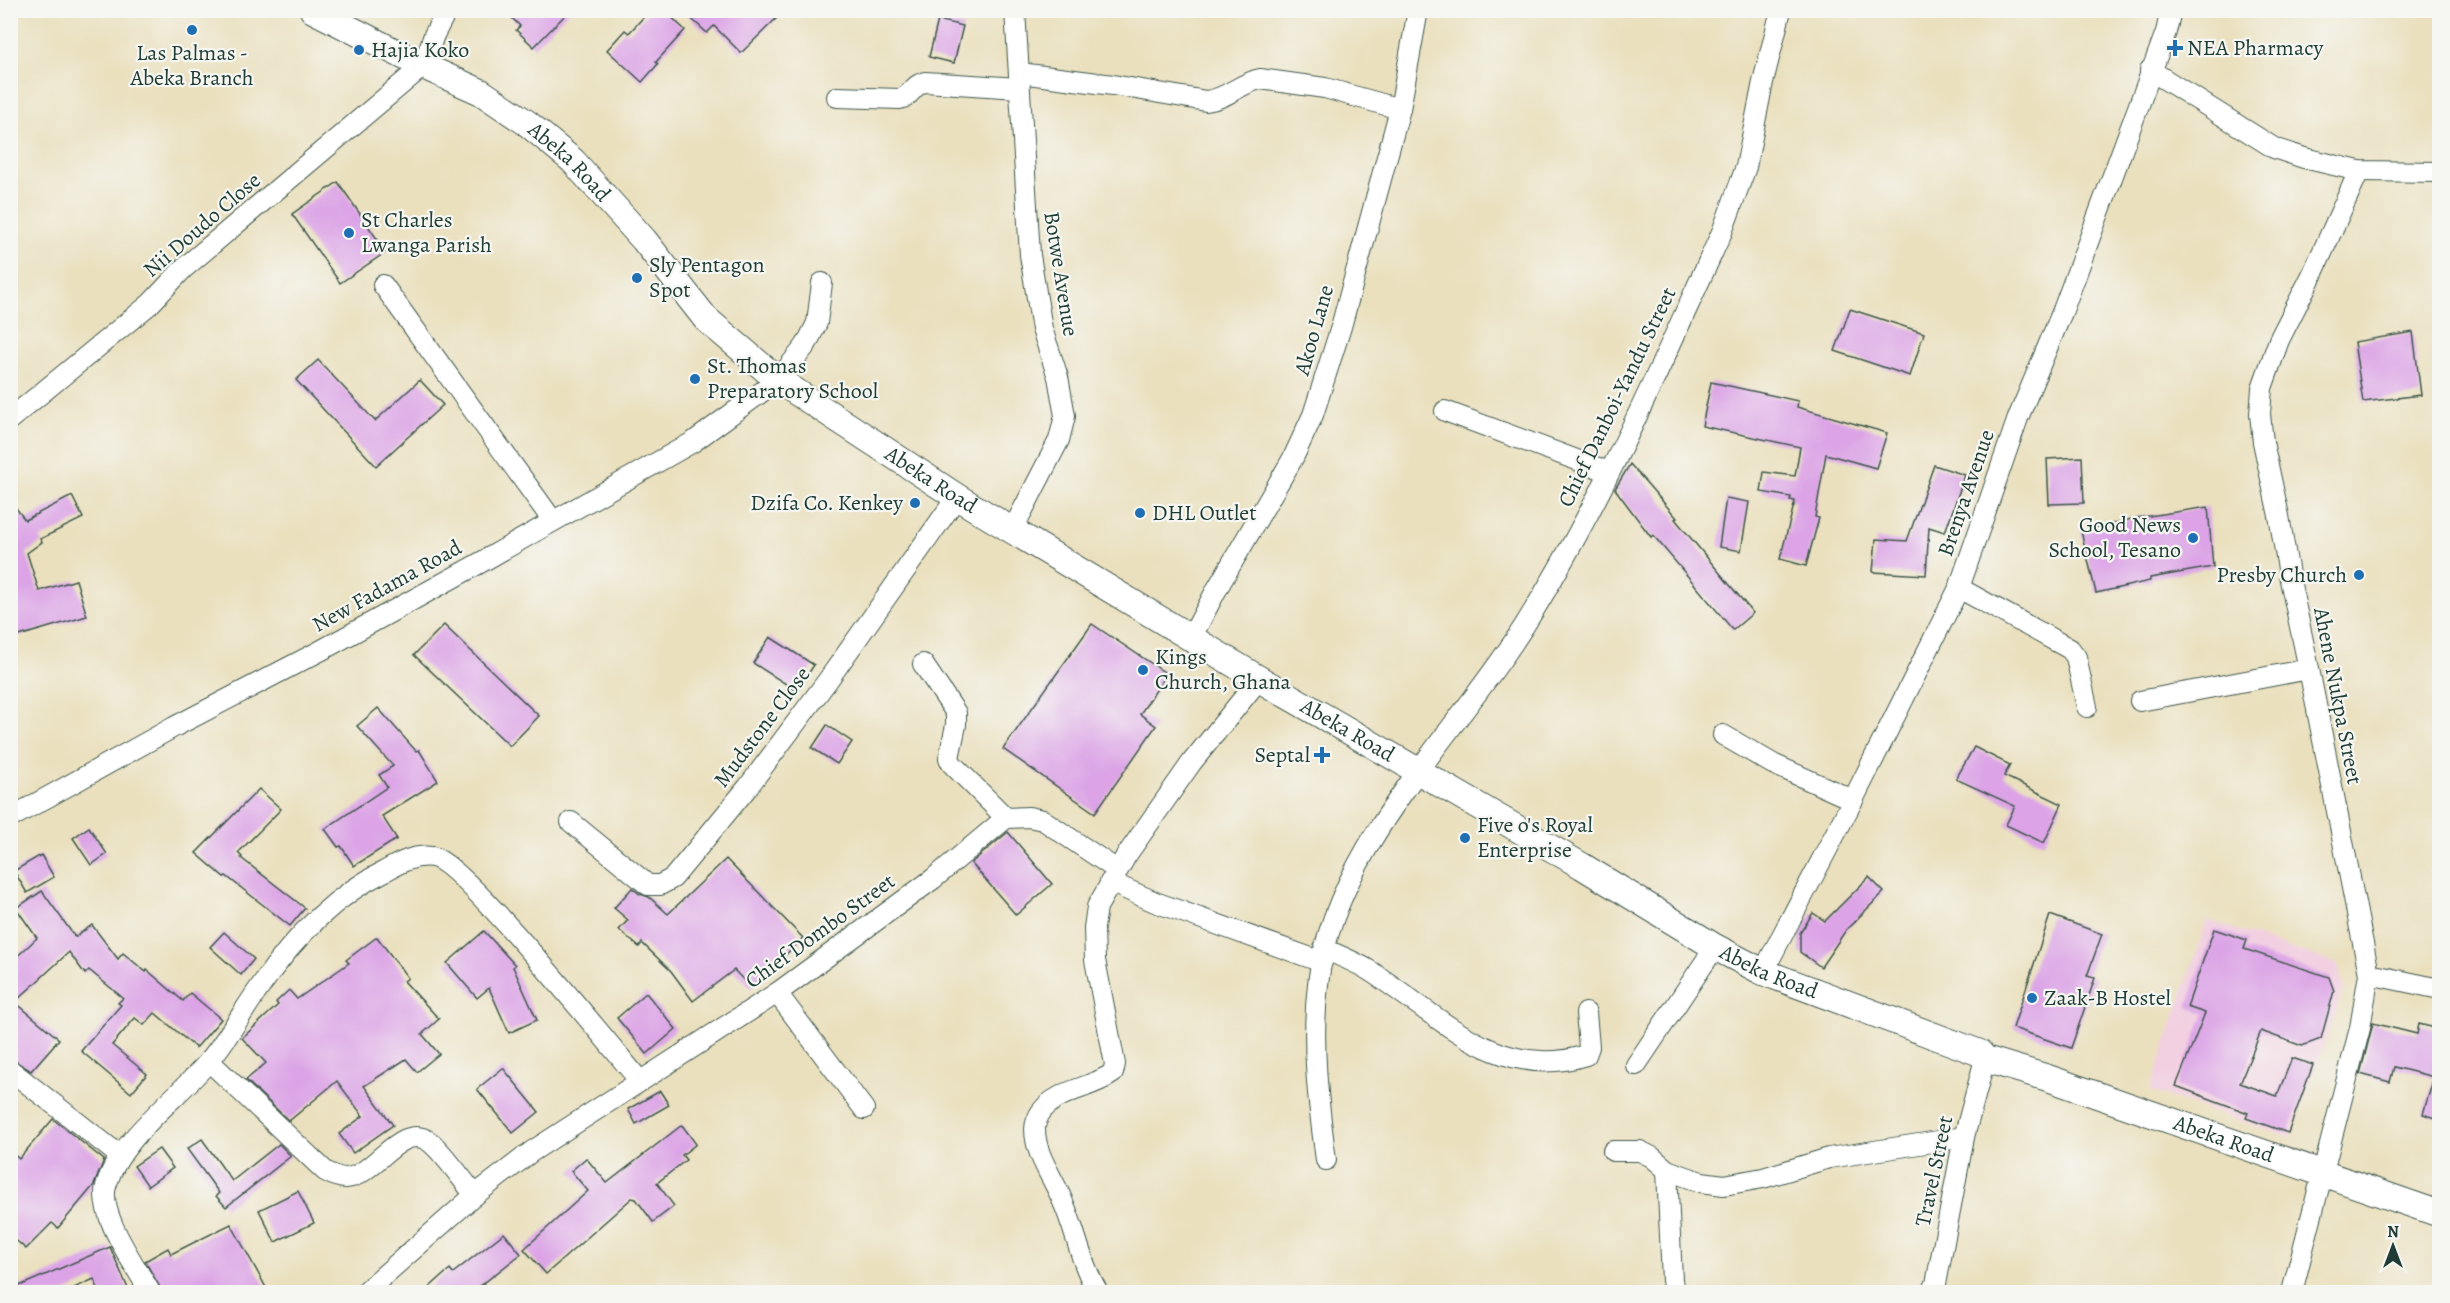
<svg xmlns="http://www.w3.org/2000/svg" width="2450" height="1303" viewBox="0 0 2450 1303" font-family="Alegreya,serif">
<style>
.built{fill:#f2cfe1}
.building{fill:#dca4e6}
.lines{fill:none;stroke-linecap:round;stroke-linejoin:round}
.minor-casing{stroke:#3d5549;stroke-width:22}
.tertiary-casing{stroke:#3d5549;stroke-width:28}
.minor{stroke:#fff;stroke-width:20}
.tertiary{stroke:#fff;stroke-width:26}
.poi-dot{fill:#1f6fb2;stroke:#f6f6f2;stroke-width:2}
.labels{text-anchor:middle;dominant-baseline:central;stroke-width:4.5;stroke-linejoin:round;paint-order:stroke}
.poi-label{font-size:22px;fill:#1f3d34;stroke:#f6f6f2;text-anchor:start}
.street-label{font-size:22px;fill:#1f3d34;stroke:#f6f6f2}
</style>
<rect width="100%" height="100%" fill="#f6f6f2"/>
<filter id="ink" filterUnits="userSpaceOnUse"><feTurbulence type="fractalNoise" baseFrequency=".0167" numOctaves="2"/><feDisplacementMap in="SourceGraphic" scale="12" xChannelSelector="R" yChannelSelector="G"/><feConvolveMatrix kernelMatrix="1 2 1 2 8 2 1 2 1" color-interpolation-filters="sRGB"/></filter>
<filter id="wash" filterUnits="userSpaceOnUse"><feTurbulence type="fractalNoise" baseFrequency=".008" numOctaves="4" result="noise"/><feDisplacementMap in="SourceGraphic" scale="24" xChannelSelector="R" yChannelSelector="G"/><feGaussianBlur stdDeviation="1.35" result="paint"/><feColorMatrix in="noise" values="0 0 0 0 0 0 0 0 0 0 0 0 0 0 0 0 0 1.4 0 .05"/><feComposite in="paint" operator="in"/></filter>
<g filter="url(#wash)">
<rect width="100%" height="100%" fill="#eae0be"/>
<!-- built -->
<polygon class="built" points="2207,920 2337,964 2344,988 2291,1137 2150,1091"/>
<g id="blocks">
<!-- building -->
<g class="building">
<polygon points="504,10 570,10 534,47 516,30 520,26"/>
<polygon points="650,10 664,10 685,30 656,62 658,64 642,82 607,50 625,30 629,33"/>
<polygon points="682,10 785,10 741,53 714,26 707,33"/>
<polygon points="938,20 963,26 954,63 929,57"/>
<polygon points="338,182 386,252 340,283 292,214"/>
<polygon points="1850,309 1924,333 1910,376 1835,351"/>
<polygon points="2413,332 2421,395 2363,402 2354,342"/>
<polygon points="318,360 375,421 420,380 443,405 376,466 296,380"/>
<polygon points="1711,382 1798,401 1797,407 1887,433 1876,468 1826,454 1815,517 1819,518 1806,566 1780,559 1795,501 1790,500 1791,497 1761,492 1764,472 1795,476 1800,447 1702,426"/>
<polygon points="2082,457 2084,503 2049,504 2047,459"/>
<polygon points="1630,464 1677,518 1675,519 1753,613 1733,630 1653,535 1651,537 1615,489"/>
<polygon points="1934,465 1965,475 1945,532 1929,527 1926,575 1873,572 1876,539 1907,541"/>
<polygon points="72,496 83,518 40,539 42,542 27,553 39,591 76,580 87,616 19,636 10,607 10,500 25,520"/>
<polygon points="1726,498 1749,502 1741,551 1719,547"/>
<polygon points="2208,507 2213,567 2150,578 2150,581 2096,593 2081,531 2136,518"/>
<polygon points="1092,624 1167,674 1140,714 1156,726 1095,813 1003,749"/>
<polygon points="444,625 539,716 510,746 414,655"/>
<polygon points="770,637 814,665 797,691 753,663"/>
<polygon points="378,708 416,751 419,750 438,781 382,816 397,839 354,866 341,846 338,847 325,829 387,787 379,775 393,766 357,726"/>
<polygon points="827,725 852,742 837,764 812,748"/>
<polygon points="1974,747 2010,765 2004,776 2062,804 2044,843 2006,825 2015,806 1956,779"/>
<polygon points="259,789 281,809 238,853 242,857 241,858 305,908 290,926 226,876 224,877 196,853"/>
<polygon points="89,827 107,854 91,865 73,838"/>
<polygon points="1008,832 1052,884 1016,915 971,863"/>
<polygon points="41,855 54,877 27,893 14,871"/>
<polygon points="726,859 803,938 751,988 734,970 693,1001 671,971 642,943 639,947 619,930 628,920 614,908 632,888 640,894 649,897 668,914"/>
<polygon points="1869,877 1884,892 1846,930 1821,967 1800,952 1800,933 1813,913 1825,921"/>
<polygon points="42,891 75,937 92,925 118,959 123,953 146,972 147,970 183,1001 190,993 221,1019 196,1048 155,1013 144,1025 135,1018 112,1045 147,1074 131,1093 81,1051 121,1005 118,1003 123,998 89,970 85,974 69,952 15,1002 59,1039 31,1071 10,1058 10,963 37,938 16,908"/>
<polygon points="2050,915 2102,934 2087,976 2095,978 2071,1048 2013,1028"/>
<polygon points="2214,929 2247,940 2244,949 2329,977 2334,991 2321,1039 2302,1046 2261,1031 2240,1083 2277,1096 2292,1058 2313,1065 2288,1133 2246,1118 2248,1113 2176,1086 2205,1013 2187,1007"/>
<polygon points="484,931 515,965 513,967 537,1020 509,1033 489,988 477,998 447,963"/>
<polygon points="224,932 254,959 241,975 210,947"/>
<polygon points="377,937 408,978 404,981 439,1019 422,1034 439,1054 417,1072 406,1059 364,1086 393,1125 353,1153 339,1134 363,1116 337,1081 289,1121 246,1080 266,1063 242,1038 278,1005 276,1002 289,990 297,999 349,963 346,960"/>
<polygon points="646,993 676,1029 647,1054 617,1018"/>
<polygon points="2373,1023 2417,1034 2419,1024 2439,1029 2439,1119 2423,1114 2434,1077 2394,1067 2390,1082 2360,1074"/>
<polygon points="503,1068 539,1112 513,1133 477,1089"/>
<polygon points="660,1091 669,1105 636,1124 628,1109"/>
<polygon points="53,1119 104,1160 94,1185 58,1228 52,1223 26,1249 10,1235 10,1151 19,1159"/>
<polygon points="682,1125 696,1144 682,1155 686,1160 657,1183 674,1206 653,1222 636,1199 632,1198 546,1274 524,1249 588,1191 571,1171 586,1158 607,1183"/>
<polygon points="202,1139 232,1181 279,1144 291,1156 226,1207 216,1196 219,1193 187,1149"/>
<polygon points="159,1149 173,1168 148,1186 134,1166"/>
<polygon points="298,1191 314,1223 275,1242 259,1210"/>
<polygon points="231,1224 269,1293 163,1293 145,1261 168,1248 171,1254"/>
<polygon points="504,1233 521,1254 471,1293 423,1293 450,1269 453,1273"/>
<polygon points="110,1247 130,1293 100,1293 94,1279 63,1293 10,1293 10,1290"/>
</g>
</g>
</g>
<g filter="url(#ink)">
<use href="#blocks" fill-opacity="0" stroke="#3d5549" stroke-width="1.5"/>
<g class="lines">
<defs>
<g id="minor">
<polyline points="2150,70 2274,148 2304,158 2359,171 2440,172"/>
<path d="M1020 73 1113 85 1206 101C1227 99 1240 83 1260 79L1325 88 1400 109"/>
<path d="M837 97 900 99C911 97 913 84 925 82L1019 88"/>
<polyline points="383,285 553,521"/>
<polyline points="1445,411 1609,472"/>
<polyline points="10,419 150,304 184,268 423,66 434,35 447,10"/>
<polyline points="1012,531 1059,440 1065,416 1058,377 1042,329 1030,255 1015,10"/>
<polyline points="1959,588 2070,649 2076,657 2087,707"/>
<polyline points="1191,638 1218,587 1293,458 1313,415 1341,327 1400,109 1418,10"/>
<polyline points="923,664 956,713 956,725 949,758 952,764 1006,818"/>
<polyline points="2140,701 2309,669"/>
<polyline points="1723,735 1773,764 1853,800"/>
<polyline points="10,818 174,727 320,651 478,564 693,442 778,380 806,345 817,323 822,283"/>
<polyline points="571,822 648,885 660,885 673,878 748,787 828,680 957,497"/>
<polyline points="1110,882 1155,902 1322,962"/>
<path d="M1324 949C1340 956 1356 962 1370 971 1438 1014 1498 1083 1586 1055L1589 1047 1586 1013"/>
<polyline points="1763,972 1853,800 1959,588 2018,418 2063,310 2166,32 2171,10"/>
<polyline points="2369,974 2440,989"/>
<polyline points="777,993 864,1109"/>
<path d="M209 1061 325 1171C332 1175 338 1178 346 1178 374 1177 401 1120 430 1142 443 1152 464 1182 475 1195"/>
<polyline points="1636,1065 1715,947"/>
<polyline points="10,1070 119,1155"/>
<polyline points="1613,1151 1640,1151 1652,1157 1667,1170 1701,1182 1724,1185 1763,1178 1829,1158 1964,1137"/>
<path d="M1326 1160C1318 1101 1311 1044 1318 984 1333 848 1457 734 1526 623 1603 500 1661 364 1722 232L1746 167 1763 82 1781 10"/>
<polyline points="1667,1170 1672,1280 1674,1292"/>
<path d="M150 1292C136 1266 98 1215 106 1186 120 1138 177 1099 209 1061 228 1038 243 1011 260 987 292 940 334 896 385 871 399 863 415 854 432 857 462 861 611 1047 640 1081"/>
<polyline points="365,1292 475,1195 531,1152 777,993 933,879 1006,818 1029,817 1043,820 1117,870"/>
<path d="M1098 1292C1081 1265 1076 1231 1063 1202 1054 1178 1035 1156 1035 1129 1035 1124 1038 1116 1041 1112 1058 1089 1091 1089 1113 1073L1115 1064 1095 960 1094 928 1097 907 1126 856 1192 762 1259 679"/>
<polyline points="1932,1292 1936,1284 1964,1137 1985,1059"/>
<polyline points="2292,1292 2360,1028 2369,974 2309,669 2290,580 2279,516 2263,442 2260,414 2262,388 2279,340 2312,275 2359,171"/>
</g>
<g id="tertiary">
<path id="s1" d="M313 10 423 66 481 92 527 123 573 161 644 240 706 319 778 380 957 497 1259 679 1582 866 1715 947 1763 972 1980 1053 1985 1059 2048 1078 2440 1214"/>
</g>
</defs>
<!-- minor casing -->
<use href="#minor" class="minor-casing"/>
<!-- tertiary casing -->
<use href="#tertiary" class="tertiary-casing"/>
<!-- minor -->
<use href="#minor" class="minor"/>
<!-- tertiary -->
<use href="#tertiary" class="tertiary"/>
</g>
</g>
<!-- markers -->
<g class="poi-dot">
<circle cx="192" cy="30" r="6"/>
<path d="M2172 39h6v6h6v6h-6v6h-6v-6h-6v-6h6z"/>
<circle cx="359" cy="50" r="6"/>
<circle cx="349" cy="233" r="6"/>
<circle cx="637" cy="278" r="6"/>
<circle cx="695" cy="379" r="6"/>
<circle cx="915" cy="503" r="6"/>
<circle cx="1140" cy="513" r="6"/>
<circle cx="2193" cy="538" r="6"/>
<circle cx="2359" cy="575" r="6"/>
<circle cx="1143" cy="670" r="6"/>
<path d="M1319 746h6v6h6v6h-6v6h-6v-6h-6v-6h6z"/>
<circle cx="1465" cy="838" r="6"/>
<circle cx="2032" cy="998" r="6"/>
</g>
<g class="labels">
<!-- poi labels -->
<g class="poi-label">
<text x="2187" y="48">NEA Pharmacy</text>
<text x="371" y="50">Hajia Koko</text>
<text x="192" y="53" text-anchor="middle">Las Palmas -<tspan x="192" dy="25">Abeka Branch</tspan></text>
<text x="361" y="220">St Charles<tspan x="361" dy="25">Lwanga Parish</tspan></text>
<text x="649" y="265">Sly Pentagon<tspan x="649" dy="25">Spot</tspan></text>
<text x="707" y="366">St. Thomas<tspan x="707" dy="25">Preparatory School</tspan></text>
<text x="903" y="503" text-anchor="end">Dzifa Co. Kenkey</text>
<text x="1152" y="513">DHL Outlet</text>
<text x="2181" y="525" text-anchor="end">Good News<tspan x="2181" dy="25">School, Tesano</tspan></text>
<text x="2347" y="575" text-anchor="end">Presby Church</text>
<text x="1155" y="657">Kings<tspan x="1155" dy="25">Church, Ghana</tspan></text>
<text x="1310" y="755" text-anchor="end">Septal</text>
<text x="1477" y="825">Five o's Royal<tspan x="1477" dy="25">Enterprise</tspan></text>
<text x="2044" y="998">Zaak-B Hostel</text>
</g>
<!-- street labels -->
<g class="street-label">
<text stroke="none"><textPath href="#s1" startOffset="300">Abeka Road</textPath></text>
<text transform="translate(202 225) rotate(-41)">Nii Doudo Close</text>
<text transform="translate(1061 274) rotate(81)">Botwe Avenue</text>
<text transform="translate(1314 330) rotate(-74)">Akoo Lane</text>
<text transform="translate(1617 397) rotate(-64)">Chief Danboi-Yandu Street</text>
<text stroke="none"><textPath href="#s1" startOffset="786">Abeka Road</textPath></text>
<text transform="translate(1966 493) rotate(-71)">Brenya Avenue</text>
<text transform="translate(387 586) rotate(-29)">New Fadama Road</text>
<text transform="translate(2338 696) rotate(79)">Ahene Nukpa Street</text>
<text transform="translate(762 727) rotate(-53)">Mudstone Close</text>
<text stroke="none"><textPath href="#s1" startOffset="1272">Abeka Road</textPath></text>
<text transform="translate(820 931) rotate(-36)">Chief Dombo Street</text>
<text stroke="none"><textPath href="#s1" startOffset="1758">Abeka Road</textPath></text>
<text stroke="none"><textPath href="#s1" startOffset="2244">Abeka Road</textPath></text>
<text transform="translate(1934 1171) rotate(-78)">Travel Street</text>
</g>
</g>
<!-- margin -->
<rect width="2450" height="1303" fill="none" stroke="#f6f6f2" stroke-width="36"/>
<!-- north arrow -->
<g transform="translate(2393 1246)" stroke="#f6f6f2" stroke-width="4.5" paint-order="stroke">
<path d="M0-4.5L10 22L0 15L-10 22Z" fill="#1f3d34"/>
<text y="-9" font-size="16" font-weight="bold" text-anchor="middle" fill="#1f3d34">N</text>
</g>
</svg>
